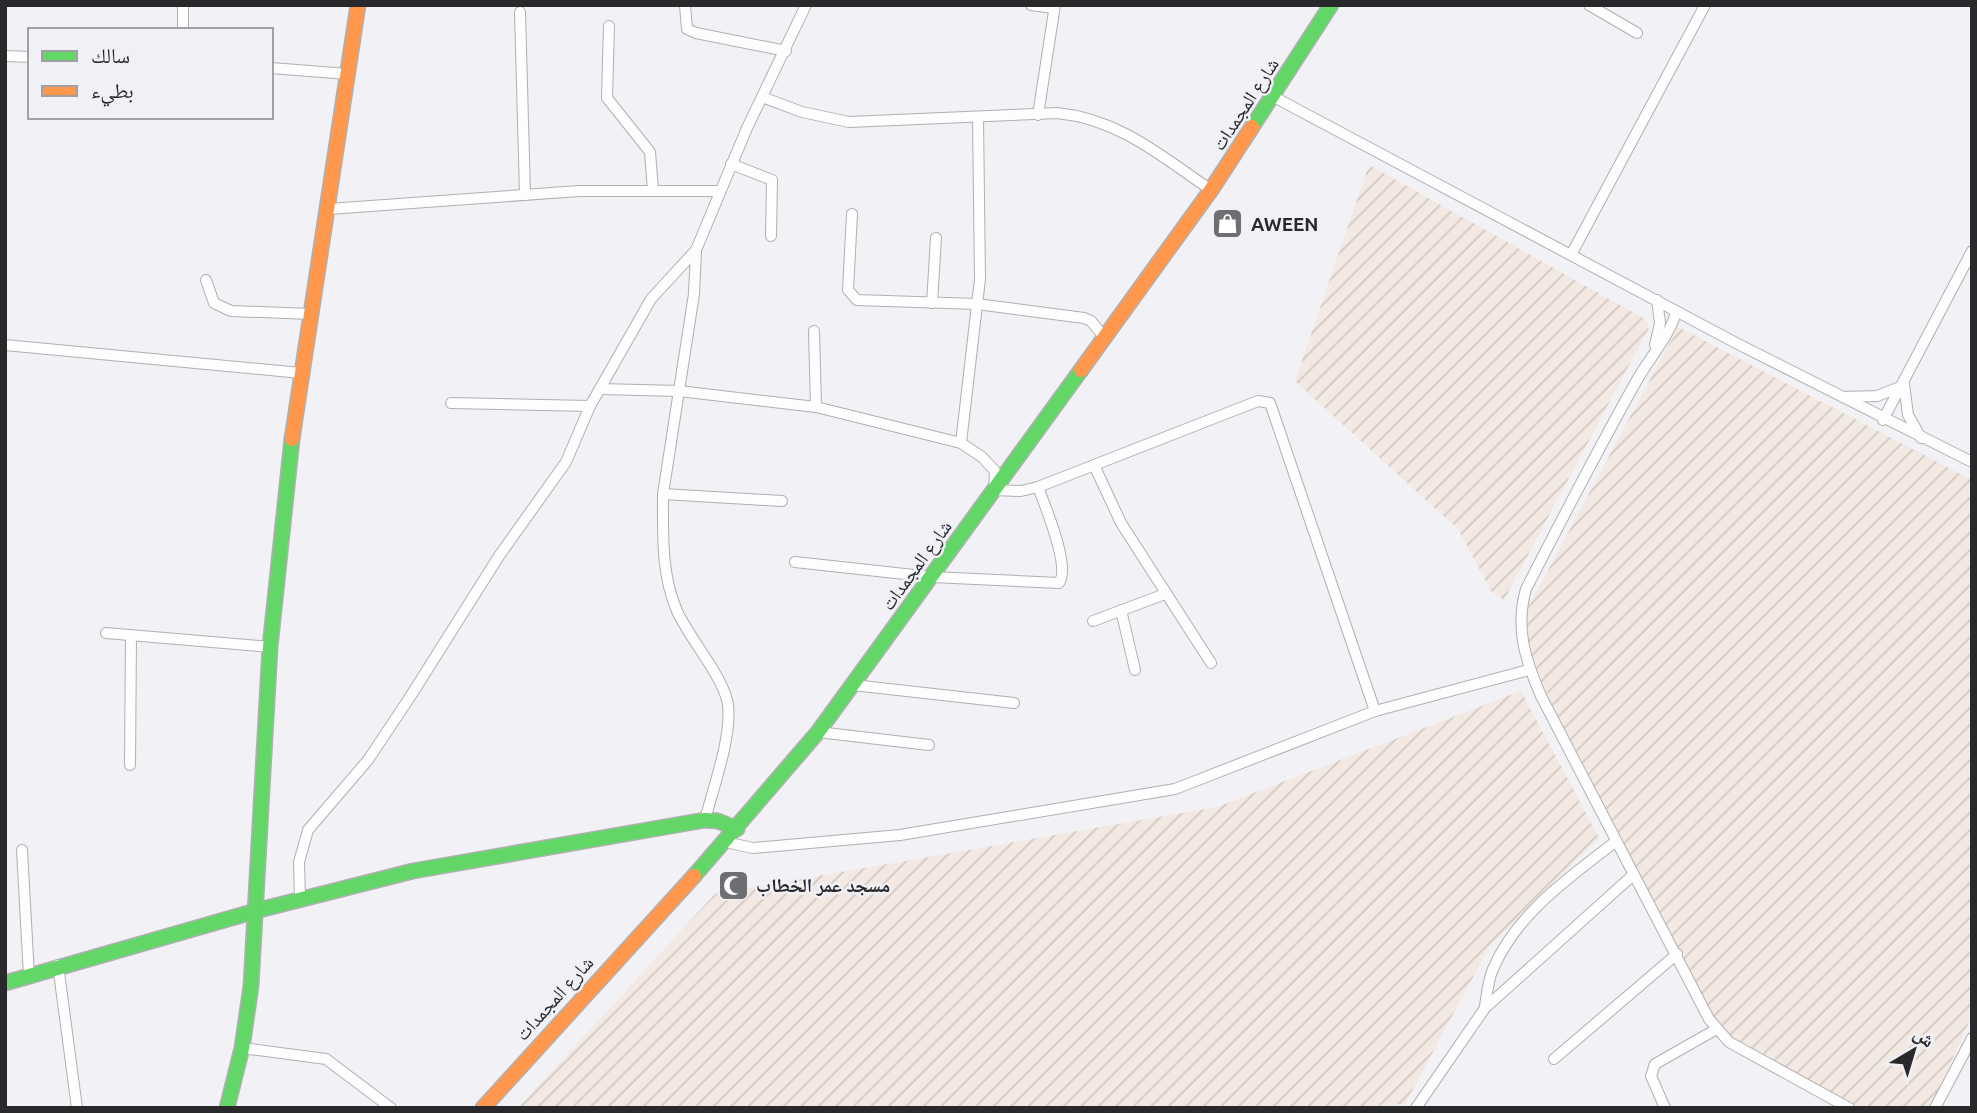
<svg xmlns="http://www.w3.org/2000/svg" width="1977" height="1113" viewBox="0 0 1977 1113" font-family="Ubuntu,'Noto Naskh Arabic',sans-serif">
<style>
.industrial{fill:url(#industrial-furrows)}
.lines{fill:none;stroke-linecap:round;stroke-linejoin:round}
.street-casing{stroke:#b0b0b3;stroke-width:12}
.fast-casing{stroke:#b0b0b3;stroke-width:17}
.slow-casing{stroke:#b0b0b3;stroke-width:17}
.street{stroke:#fdfdfe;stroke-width:10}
.fast{stroke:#63d668;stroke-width:14}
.slow{stroke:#ff974d;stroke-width:14}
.labels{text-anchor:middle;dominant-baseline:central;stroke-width:5;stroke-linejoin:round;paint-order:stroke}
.street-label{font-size:19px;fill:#29282b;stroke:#f0f0f7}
.poi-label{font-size:19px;font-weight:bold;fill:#29282b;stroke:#f0f0f7;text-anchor:start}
</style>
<defs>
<pattern id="industrial-furrows" width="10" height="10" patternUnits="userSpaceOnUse" patternTransform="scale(1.75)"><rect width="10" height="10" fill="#f3e9e2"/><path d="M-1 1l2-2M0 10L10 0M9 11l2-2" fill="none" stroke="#d0c8c2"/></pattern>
</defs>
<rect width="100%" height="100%" fill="#f1f1f6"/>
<!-- industrial -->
<g class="industrial">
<polygon points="1369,165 1645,319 1649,328 1504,600 1491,591 1458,529 1295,381"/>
<polygon points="1678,327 1972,480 1972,1016 1930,1108 1860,1108 1724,1037 1535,671 1523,617"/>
<polygon points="1521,691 1599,838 1489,947 1405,1104 1341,1108 518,1108 715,894 1217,807"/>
</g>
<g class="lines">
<defs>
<g id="street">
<polyline points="183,5 183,30"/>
<polyline points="685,5 687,29 696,33 786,51"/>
<polyline points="1031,5 1054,8"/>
<polyline points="1589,5 1637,33"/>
<polyline points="520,12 525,195"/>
<polyline points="609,26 607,98 650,152 653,190"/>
<polyline points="5,56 30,57"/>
<polyline points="271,68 348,74"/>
<path d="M762 97 802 112 849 122 1057 113C1119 119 1161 156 1211 190"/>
<polyline points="1274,97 1736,343 1972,462"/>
<polyline points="1038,115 1055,5"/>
<polyline points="978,118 980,279 961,443 982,457 995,471 994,490 1021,491 1038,487 1258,401 1270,403 1375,711"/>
<polyline points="731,164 772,180 771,236"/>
<polyline points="329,209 579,191 720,191"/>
<polyline points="852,214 848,290 857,300 977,304 1084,318 1091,321 1105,338"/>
<path d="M696 251 694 294 663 494C663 533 661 574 677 611 689 638 725 679 728 705 732 737 713 788 705 820"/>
<polyline points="1572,253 1705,5"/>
<polyline points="206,280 214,303 231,311 311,314"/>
<polyline points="932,303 936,238"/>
<path d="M1676 311C1674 329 1647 362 1637 380 1598 449 1562 519 1526 589 1515 628 1525 659 1541 696L1709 1019 1729 1042 1849 1108"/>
<polyline points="814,331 816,407 961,443"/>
<polyline points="5,345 301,373"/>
<polyline points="1655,345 1660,323 1657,300"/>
<polyline points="1904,384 1908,415 1921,438"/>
<polyline points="600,389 679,391 816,407"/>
<polyline points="1843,397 1877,396 1900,387"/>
<polyline points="451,403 590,406"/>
<polyline points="1883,420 1972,251"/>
<polyline points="1094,465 1121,523 1211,663"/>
<polyline points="663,494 782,501"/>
<path d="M795 562 932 577 1059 583C1071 567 1045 506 1038 487"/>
<polyline points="1121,610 1135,670"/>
<polyline points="1093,621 1165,594"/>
<polyline points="106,633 270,647"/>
<polyline points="853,685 1014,703"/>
<polyline points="818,732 929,745"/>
<polyline points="130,765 131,635"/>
<polyline points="725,842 753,848 900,835 1175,789 1375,711 1529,670"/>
<polyline points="22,850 29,976"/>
<polyline points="300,898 299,862 308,830 368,760 410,697 499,556 566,462 590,406 651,299 696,250 747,128 806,5"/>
<polyline points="58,965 77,1108"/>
<path d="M1485 1006C1487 994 1488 980 1493 969 1517 913 1569 878 1615 842"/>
<polyline points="242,1048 326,1059 391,1108"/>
<polyline points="1554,1059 1677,954"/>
<polyline points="1416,1108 1485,1008 1632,876"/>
<polyline points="1665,1108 1651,1076 1655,1064 1715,1030"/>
<polyline points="1935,1108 1972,1038"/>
</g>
<g id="fast">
<polyline points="1252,127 1331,5"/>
<polyline points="694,876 818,732 1081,370"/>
<polyline points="5,983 259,910 413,871 705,820 718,821 737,829"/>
<polyline points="227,1108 242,1048 251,986 270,647 292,439"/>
</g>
<g id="slow">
<polyline points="1081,370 1211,190 1252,127"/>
<polyline points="292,439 358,5"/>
<polyline points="483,1108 694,876"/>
</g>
</defs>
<!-- street casing -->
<use href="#street" class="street-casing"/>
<!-- fast casing -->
<use href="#fast" class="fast-casing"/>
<!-- slow casing -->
<use href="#slow" class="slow-casing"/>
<!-- street -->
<use href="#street" class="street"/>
<!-- fast -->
<use href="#fast" class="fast"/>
<!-- slow -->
<use href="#slow" class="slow"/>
</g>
<!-- icons -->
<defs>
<symbol id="shop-square" viewBox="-11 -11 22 22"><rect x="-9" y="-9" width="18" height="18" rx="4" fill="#6f6e72" stroke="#f0f0f7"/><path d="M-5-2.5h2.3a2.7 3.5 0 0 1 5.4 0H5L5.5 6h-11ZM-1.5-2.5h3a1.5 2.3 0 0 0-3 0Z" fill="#fff"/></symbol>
<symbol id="mosque-square" viewBox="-11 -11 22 22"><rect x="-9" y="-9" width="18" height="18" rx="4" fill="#6f6e72" stroke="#f0f0f7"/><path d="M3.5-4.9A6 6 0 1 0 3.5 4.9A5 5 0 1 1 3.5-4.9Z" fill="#fff"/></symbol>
</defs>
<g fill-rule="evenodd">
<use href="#shop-square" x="1210" y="206" width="35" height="35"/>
<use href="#mosque-square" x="716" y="868" width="35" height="35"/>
</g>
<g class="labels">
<!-- street labels -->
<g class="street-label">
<text transform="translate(1245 104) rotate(-57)">شارع المجمدات</text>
<text transform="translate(916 565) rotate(-54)">شارع المجمدات</text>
<text transform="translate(554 998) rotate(-48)">شارع المجمدات</text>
</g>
<!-- poi labels -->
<g class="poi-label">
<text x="1251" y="224">AWEEN</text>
<text x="756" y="885">مسجد عمر الخطاب</text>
</g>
</g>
<!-- border -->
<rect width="1977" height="1113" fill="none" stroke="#29282b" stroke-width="14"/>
<!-- legend -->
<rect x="28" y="28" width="245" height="91" fill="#f0f0f7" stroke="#a0a0a5" stroke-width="2"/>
<rect x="42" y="51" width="35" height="10" fill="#63d668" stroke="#a0a0a5" stroke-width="2"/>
<text x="91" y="63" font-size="21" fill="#29282b">سالك</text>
<rect x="42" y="86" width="35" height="10" fill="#ff974d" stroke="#a0a0a5" stroke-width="2"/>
<text x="91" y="98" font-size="21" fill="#29282b">بطيء</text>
<!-- north arrow -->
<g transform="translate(1914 1050) rotate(38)" stroke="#f0f0f7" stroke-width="5" paint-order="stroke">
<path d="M0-5L12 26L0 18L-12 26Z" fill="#29282b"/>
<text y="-10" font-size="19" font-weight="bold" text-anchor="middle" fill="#29282b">ش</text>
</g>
</svg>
